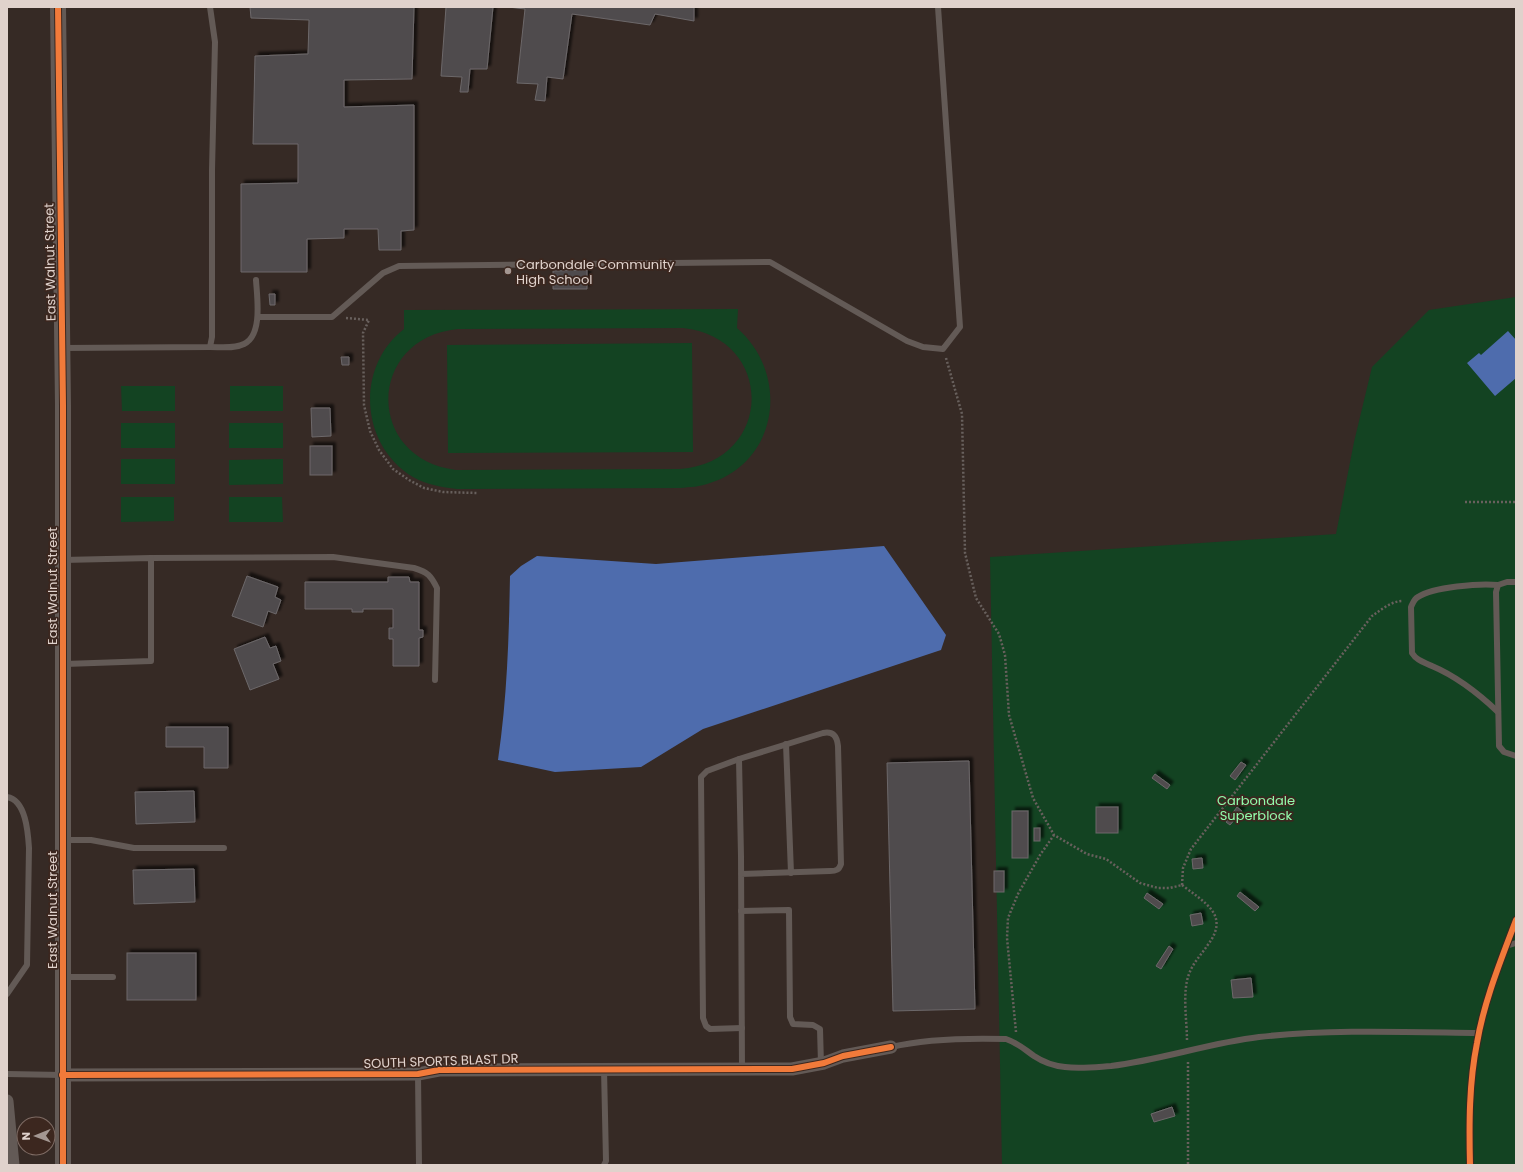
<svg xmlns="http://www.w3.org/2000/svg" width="1523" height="1172" viewBox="0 0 1523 1172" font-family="Poppins,sans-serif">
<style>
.green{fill:#134322;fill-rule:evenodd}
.water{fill:#4e6cad}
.building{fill:#504b4d;stroke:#6c686a;filter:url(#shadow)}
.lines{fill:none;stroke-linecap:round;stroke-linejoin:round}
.path{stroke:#68605d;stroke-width:2.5;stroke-dasharray:2 2;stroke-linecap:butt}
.service{stroke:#635a56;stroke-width:6}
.minor{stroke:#635a56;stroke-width:13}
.tertiary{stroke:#635a56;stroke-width:16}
.cycleway-casing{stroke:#3c271f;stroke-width:8}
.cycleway{stroke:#f17a3a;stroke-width:6}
.poi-dot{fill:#a49792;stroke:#3c271f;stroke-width:1.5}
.labels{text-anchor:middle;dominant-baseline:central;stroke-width:3.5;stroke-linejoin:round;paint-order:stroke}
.street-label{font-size:13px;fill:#e0d2cc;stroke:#3c271f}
.poi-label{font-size:13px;fill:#e0d2cc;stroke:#3c271f;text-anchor:start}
.park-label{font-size:13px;fill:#91fcac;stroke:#3c271f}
</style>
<defs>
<filter id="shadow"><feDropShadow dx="3.5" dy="-3.5" stdDeviation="1" flood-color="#0009"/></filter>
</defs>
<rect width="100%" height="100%" fill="#362a25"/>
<!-- green -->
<g class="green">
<polygon points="1516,297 1516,1165 1002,1165 990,557 1336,534 1354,442 1372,367 1429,310"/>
<path d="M738 309 737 328C790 374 779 461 710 483 700 487 690 487 680 488L457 489C442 487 427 485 413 477 360 445 355 367 404 329V310ZM683 328C776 338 774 462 680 469L456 470C365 459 366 338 458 329Z"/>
<polygon points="692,343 693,452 448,453 447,345"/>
<polygon points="121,386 175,386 175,411 122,411"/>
<rect x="230" y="386" width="53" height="25"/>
<rect x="121" y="423" width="54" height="25"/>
<rect x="229" y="423" width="54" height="25"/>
<rect x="121" y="459" width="54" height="25"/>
<polygon points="283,459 283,484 229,485 229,460"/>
<polygon points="121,497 174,497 174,521 121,522"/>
<polygon points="229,497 282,497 283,522 229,522"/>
</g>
<!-- water -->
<g class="water">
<polygon points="1508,331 1516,340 1516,378 1495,396 1467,363 1479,353 1481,355"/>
<path d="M884 546 946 635 941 650 703 729 641 767 555 772 498 760C507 699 509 638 510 576L521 566 537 556 656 564Z"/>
</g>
<!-- building -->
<g class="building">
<polygon points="250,7 414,7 412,79 344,80 344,107 414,105 414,230 401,231 401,250 379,250 378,229 344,229 344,238 307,239 307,272 241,272 241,184 298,183 298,144 253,144 255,56 308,54 309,20 251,18"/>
<polygon points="446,7 493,7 487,69 470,69 468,92 460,92 462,77 441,76"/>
<polygon points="508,7 694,7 694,21 655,14 650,25 572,14 563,79 547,77 545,101 535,100 538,84 517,83 525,9"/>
<polygon points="587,270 587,289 553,289 553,271"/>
<polygon points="269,294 275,294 275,305 270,305"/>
<polygon points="341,357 349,357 349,365 342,365"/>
<polygon points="311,408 330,408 331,436 312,437"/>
<rect x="310" y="446" width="22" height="29"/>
<polygon points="247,576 278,587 275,597 281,600 276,614 268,611 263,627 232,616"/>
<polygon points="388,577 409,577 410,582 419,582 419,630 423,630 423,637 419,638 419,666 393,666 393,639 389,639 389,628 393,628 393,609 363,609 363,612 352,612 352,609 305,609 305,582 388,582"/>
<polygon points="265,637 270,648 276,646 281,661 273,664 279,679 250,690 234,649"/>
<polygon points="166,727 228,727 228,768 204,768 204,747 166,747"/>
<polygon points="969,761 975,1009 893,1011 887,763"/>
<polygon points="1241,762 1246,765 1235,780 1230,776"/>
<polygon points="1155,774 1170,785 1167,789 1152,778"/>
<polygon points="194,791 195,822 136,824 135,792"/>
<rect x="1096" y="807" width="22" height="26"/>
<polygon points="1237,807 1242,811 1230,825 1226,822"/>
<rect x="1012" y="811" width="16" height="47"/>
<rect x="1034" y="828" width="6" height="13"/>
<polygon points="1202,858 1203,868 1193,869 1192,859"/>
<polygon points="194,869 195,902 134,904 133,870"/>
<rect x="994" y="871" width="10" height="21"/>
<polygon points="1240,892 1259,907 1255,911 1237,896"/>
<polygon points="1147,893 1163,904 1159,909 1144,898"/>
<polygon points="1201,913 1203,924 1192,926 1190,915"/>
<polygon points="1169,946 1173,949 1161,969 1156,966"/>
<rect x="127" y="953" width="69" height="47"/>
<polygon points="1251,978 1253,997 1233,998 1231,980"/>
<polygon points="1172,1107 1175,1116 1154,1122 1151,1114"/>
</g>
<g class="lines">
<!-- path -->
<g class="path">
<polyline points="346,318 369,320 363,333 364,405 370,431 379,450 393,469 409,480 424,488 443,492 477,493"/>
<polyline points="946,358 962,414 965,553 976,598 999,634 1005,655 1009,715 1033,798 1054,835 1087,854 1106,859 1140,883 1158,888 1170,888 1182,885"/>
<polyline points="1465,502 1516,502"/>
<path d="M1182 885 1183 868 1191 849 1372 616C1381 610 1391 601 1403 601"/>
<path d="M1182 885C1205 903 1231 915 1207 946 1201 955 1193 963 1189 974 1182 992 1187 1021 1187 1041"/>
<polyline points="1016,1032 1007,938 1008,918 1018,894 1040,855 1054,835"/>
<polyline points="1188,1062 1188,1165"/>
</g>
<!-- service -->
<g class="service">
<polyline points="258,317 332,317 383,273 399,266 770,262 907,341 923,347 943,349 960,327 938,7"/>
<path d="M210 347C221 347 234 349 244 344 263 335 257 297 256 280"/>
<polyline points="63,348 210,347 212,337 212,170 215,42 210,7"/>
<path d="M151 558 333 557 414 568C428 572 431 576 437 588L435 680"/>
<polyline points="63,560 151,558 151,661 65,664"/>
<polyline points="1516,582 1507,582 1498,585 1496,592 1499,746 1504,752 1516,756"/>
<path d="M1498 712C1478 693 1458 677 1432 666 1424 662 1417 661 1412 653L1411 607C1413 603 1414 599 1418 597 1433 587 1480 583 1498 585"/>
<polyline points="786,744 791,873"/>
<polyline points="739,759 707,771 701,777 703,1018 706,1026 710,1029 742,1028"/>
<path d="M7 797C26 800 28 833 29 848L27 965 7 994"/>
<polyline points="64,840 91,840 134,848 224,848"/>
<path d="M741 874 830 871C836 871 839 870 841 864L838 746C837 736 833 731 823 733L739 759 741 856 742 1069"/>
<polyline points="741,911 789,910 790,1017 793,1024 813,1025 820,1029 821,1064"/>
<polyline points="1506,946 1516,943"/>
<polyline points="63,977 113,977"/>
<path d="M891 1047C925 1039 970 1038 1006 1039 1018 1043 1024 1049 1034 1056 1043 1062 1055 1066 1065 1067 1080 1069 1096 1067 1111 1066 1161 1060 1209 1043 1259 1037 1331 1029 1406 1032 1479 1033"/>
<polyline points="7,1074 62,1075"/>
<polyline points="418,1074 419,1165"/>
<polyline points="604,1165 606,1161 604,1069"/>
<path d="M1470 1165C1469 1124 1469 1083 1477 1043 1484 1001 1501 960 1516 920"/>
</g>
<!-- minor -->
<g class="minor">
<polyline points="62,1075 418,1074 439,1070 792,1069 824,1063 843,1056 891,1047"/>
<polyline points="7,1101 13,1165"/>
</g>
<!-- tertiary -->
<polyline class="tertiary" points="58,7 63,405 63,1165"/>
<defs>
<g id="cycleway">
<polyline points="58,7 63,405 63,1165"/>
<polyline points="62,1075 418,1074 439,1070 792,1069 824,1063 843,1056 891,1047"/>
<path d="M1470 1165C1469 1124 1469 1083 1477 1043 1484 1001 1501 960 1516 920"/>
</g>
</defs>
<!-- cycleway casing -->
<use href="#cycleway" class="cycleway-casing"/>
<!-- cycleway -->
<use href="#cycleway" class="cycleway"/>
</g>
<!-- markers -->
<circle class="poi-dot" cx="508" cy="271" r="4"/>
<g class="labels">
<!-- street labels -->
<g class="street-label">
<text transform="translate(50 262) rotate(-91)">East Walnut Street</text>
<text transform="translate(52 586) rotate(-90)">East Walnut Street</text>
<text transform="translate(52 910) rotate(-90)">East Walnut Street</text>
<text transform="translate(441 1061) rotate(-2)">SOUTH SPORTS BLAST DR</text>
</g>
<!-- poi labels -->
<g class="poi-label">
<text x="516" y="264">Carbondale Community<tspan x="516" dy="15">High School</tspan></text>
</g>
<!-- park labels -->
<g class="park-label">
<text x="1256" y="800">Carbondale<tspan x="1256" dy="15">Superblock</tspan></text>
</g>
</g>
<!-- border -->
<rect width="1523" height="1172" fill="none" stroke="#e0d2cc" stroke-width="16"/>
<!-- north arrow -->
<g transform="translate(36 1136) rotate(269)"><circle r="19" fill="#3c271f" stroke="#7e6b64"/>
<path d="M0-3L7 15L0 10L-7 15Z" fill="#a49792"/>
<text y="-6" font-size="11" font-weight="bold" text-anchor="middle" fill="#e0d2cc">N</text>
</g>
</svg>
